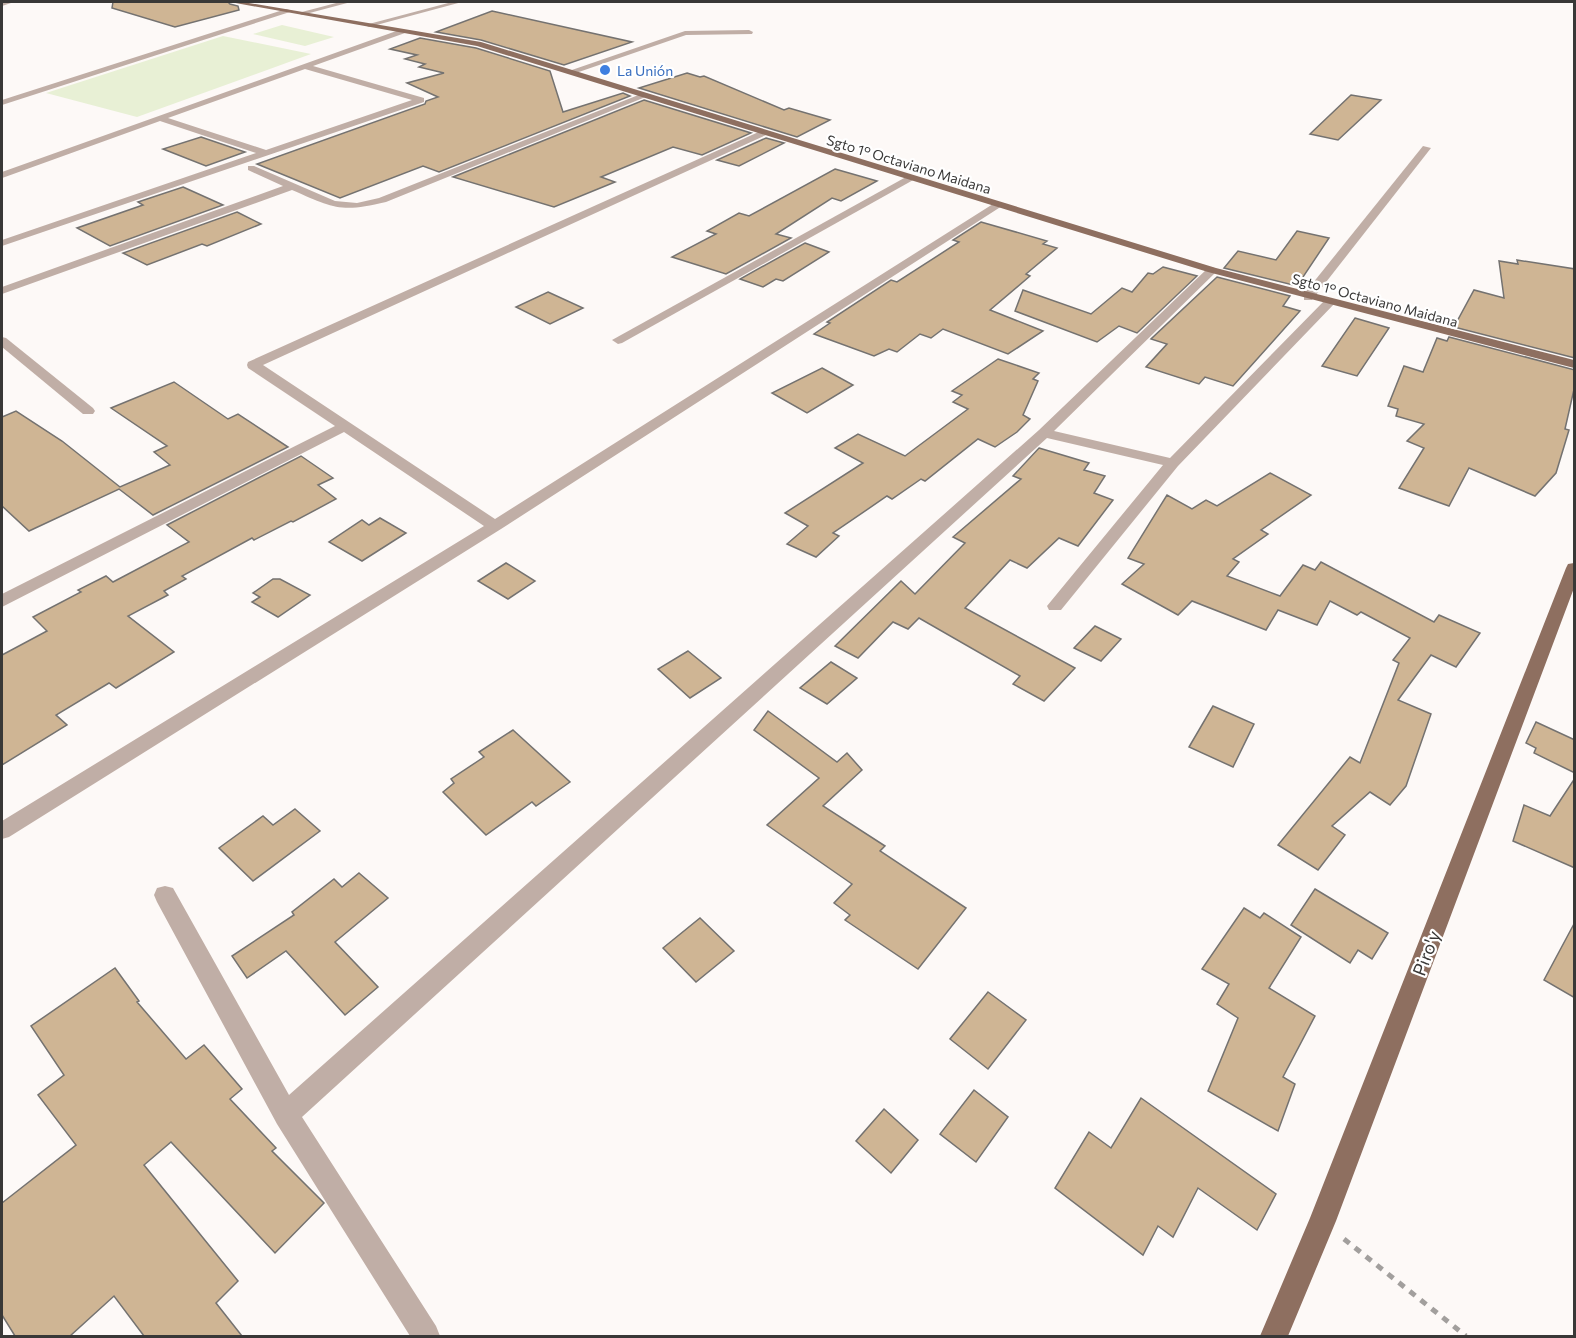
<svg xmlns="http://www.w3.org/2000/svg" width="1576" height="1338" viewBox="0 0 1576 1338" font-family="Commissioner,sans-serif">
<style>
.green{fill:#e8f0d5}
.building{fill:#cfb594;stroke:#747270;stroke-width:1.5}
.lines{fill:none;stroke-linecap:round;stroke-linejoin:round}
.path{stroke:#a29f9d;stroke-width:5;stroke-dasharray:7 7;stroke-linecap:butt}
.minor{fill:#c0aea6;fill-rule:evenodd}
.major{fill:#8e6f60;fill-rule:evenodd}
.shop-dot{fill:#3f7fe0;stroke:#fff;stroke-width:2}
.labels{text-anchor:middle;dominant-baseline:central;stroke-width:4.5;stroke-linejoin:round;paint-order:stroke}
.far-shop-label{font-size:14px;fill:#366cbe;stroke:#fff;text-anchor:start}
.far-street-label{font-size:14px;fill:#393837;stroke:#fff}
.near-street-label{font-size:18px;fill:#393837;stroke:#fff}
</style>
<rect width="100%" height="100%" fill="#fdf9f7"/>
<!-- green -->
<g class="green">
<polygon points="282,25 334,37 305,46 253,34"/>
<polygon points="223,36 311,54 137,117 46,93"/>
</g>
<!-- building -->
<g class="building">
<polygon points="113,2 228,2 230,4 238,6 239,10 175,27 112,8"/>
<polygon points="492,11 632,42 564,65 481,40 436,32"/>
<polygon points="420,38 476,48 550,71 563,112 623,93 630,96 439,172 423,166 340,198 257,164 425,104 426,101 438,97 407,83 444,73 419,67 425,64 405,59 417,55 390,49"/>
<polygon points="687,73 700,77 704,76 784,110 789,108 830,120 797,137 639,88"/>
<polygon points="1351,95 1381,100 1338,140 1310,134"/>
<polygon points="644,100 751,133 702,155 673,147 601,177 615,182 554,207 453,177"/>
<polygon points="201,137 245,152 206,166 163,149"/>
<polygon points="766,138 784,143 739,166 717,160"/>
<polygon points="835,169 877,181 841,201 832,198 776,234 791,238 726,274 672,257 716,234 707,231 739,213 749,216"/>
<polygon points="183,187 223,205 110,246 77,228 143,205 138,202"/>
<polygon points="237,212 261,224 207,246 202,244 147,265 123,253"/>
<polygon points="981,222 1047,241 1043,244 1057,248 1026,274 1030,276 990,310 1043,331 1008,354 943,329 931,338 920,334 897,352 889,349 874,356 814,334 830,323 827,322 891,280 897,282 959,242 953,240"/>
<polygon points="1297,231 1329,238 1297,286 1224,268 1238,251 1276,260"/>
<polygon points="805,243 829,252 783,281 776,279 763,287 740,279"/>
<polygon points="1517,260 1575,269 1575,358 1454,327 1474,290 1504,298 1499,261 1518,264"/>
<polygon points="1163,267 1197,276 1137,333 1119,326 1097,342 1015,311 1023,290 1091,314 1122,288 1132,292 1148,273 1153,274"/>
<polygon points="1217,277 1290,296 1283,306 1300,311 1233,386 1205,377 1199,384 1146,367 1167,344 1151,339"/>
<polygon points="548,292 583,308 550,324 516,307"/>
<polygon points="1355,318 1389,328 1357,376 1322,366"/>
<polygon points="1449,337 1575,370 1575,385 1565,429 1569,430 1556,473 1535,496 1469,468 1449,506 1399,488 1424,448 1407,441 1424,424 1396,416 1398,409 1388,406 1404,366 1423,372 1437,338 1447,341"/>
<polygon points="998,359 1039,373 1033,379 1038,381 1023,415 1030,419 1017,432 995,447 978,439 925,481 921,479 892,499 887,496 833,533 839,536 816,557 787,544 808,526 785,513 863,463 835,448 858,434 905,456 968,409 953,402 962,395 952,391"/>
<polygon points="822,368 853,385 807,413 772,393"/>
<polygon points="174,382 228,419 238,414 288,447 153,515 119,489 29,531 2,506 2,417 16,411 62,441 120,487 170,465 154,452 167,446 111,408"/>
<polygon points="1039,448 1089,463 1084,470 1105,476 1094,493 1113,500 1078,546 1059,538 1027,568 1010,560 965,608 1075,668 1044,701 1013,684 1020,676 919,618 908,629 893,622 858,658 835,646 901,581 915,594 965,543 953,537 1021,479 1013,476"/>
<polygon points="301,456 333,478 318,485 336,499 293,522 291,521 254,540 252,538 182,576 186,579 164,591 168,595 128,616 174,652 116,688 109,683 56,715 67,725 2,765 2,655 47,631 33,617 81,592 78,590 106,576 113,582 189,542 167,525"/>
<polygon points="1270,473 1311,495 1261,530 1268,534 1233,559 1239,562 1227,576 1280,596 1303,565 1315,570 1321,562 1434,622 1439,615 1480,633 1456,667 1431,655 1398,700 1431,714 1406,786 1390,805 1370,792 1332,826 1345,835 1318,870 1278,845 1350,757 1360,763 1399,663 1393,660 1410,638 1361,612 1357,615 1330,601 1317,625 1278,610 1266,630 1192,601 1178,615 1122,584 1144,564 1128,558 1167,495 1192,509 1206,500 1217,506"/>
<polygon points="380,518 406,533 362,561 329,542 362,520 369,525"/>
<polygon points="506,563 535,581 508,599 478,581"/>
<polygon points="273,579 280,579 310,595 278,617 252,602 260,597 253,593"/>
<polygon points="1095,626 1121,639 1101,661 1074,648"/>
<polygon points="688,651 721,678 690,698 658,669"/>
<polygon points="831,662 857,678 827,704 800,688"/>
<polygon points="1213,706 1254,724 1233,767 1189,747"/>
<polygon points="768,711 837,762 847,753 862,770 823,806 885,846 880,851 966,908 918,969 845,920 850,915 834,903 852,884 767,825 819,778 754,730"/>
<polygon points="1536,722 1575,740 1575,773 1534,753 1536,748 1526,743"/>
<polygon points="513,730 570,782 536,806 532,802 486,835 443,792 454,783 451,779 484,757 479,752"/>
<polygon points="1575,778 1575,868 1513,841 1524,805 1550,816"/>
<polygon points="295,809 320,831 253,881 219,848 263,816 273,825"/>
<polygon points="359,873 388,898 335,942 378,987 345,1015 286,951 247,978 232,956 294,915 292,912 334,879 342,887"/>
<polygon points="1315,889 1388,933 1372,959 1358,950 1350,963 1291,925"/>
<polygon points="1244,908 1260,918 1264,913 1301,937 1269,988 1315,1016 1283,1077 1295,1084 1278,1131 1208,1091 1238,1018 1217,1004 1229,984 1202,969"/>
<polygon points="700,918 734,951 696,982 663,948"/>
<polygon points="1575,922 1575,998 1544,980"/>
<polygon points="115,968 139,1001 137,1002 186,1059 204,1045 242,1089 230,1099 276,1148 272,1151 324,1203 275,1253 171,1142 144,1165 238,1281 216,1303 242,1336 144,1336 114,1296 70,1336 15,1336 2,1315 2,1203 76,1145 38,1095 64,1075 31,1026"/>
<polygon points="988,992 1026,1020 988,1069 950,1039"/>
<polygon points="974,1090 1008,1117 976,1162 940,1134"/>
<polygon points="1141,1098 1276,1194 1257,1230 1198,1188 1173,1237 1158,1226 1143,1255 1055,1188 1089,1132 1111,1148"/>
<polygon points="884,1109 918,1140 891,1173 856,1141"/>
</g>
<g class="lines">
<!-- path -->
<polyline class="path" points="1344,1239 1466,1336"/>
<!-- minor -->
<g class="minor">
<polygon points="2,2 14,2 2,6"/>
<polygon points="340,2 351,2 302,15 298,13"/>
<polygon points="452,2 462,2 369,27 365,25"/>
<polygon points="286,9 293,11 2,105 2,100"/>
<path d="M402 29 406 31 405 33 313 66 424 98V102L2 246V240L256 153 160 121 5 177 2 178V172ZM305 69 412 100 266 150 168 118Z"/>
<polygon points="749,30 753,32 752,34 686,35 573,74 566,72 685,31"/>
<path d="M641 94 648 96 386 202C341 213 333 208 292 190L2 294V287L283 186 248 170V166H254L335 201 357 203 379 198Z"/>
<polygon points="763,130 766,131 766,135 263,365 495,519 993,204 1002,206 501,529 9,837 2,839 2,821 484,526 344,432 2,607 2,594 335,426 248,368 247,365 248,362"/>
<polygon points="1423,146 1431,148 1312,300 1304,300 1304,294"/>
<polygon points="906,177 915,179 622,343 618,344 612,340"/>
<polygon points="1212,267 1218,270 1216,272 1054,431 1170,458 1326,299 1330,298 1336,302 1178,466 1061,610 1049,610 1047,606 1163,465 1047,438 302,1117 436,1326 440,1336 410,1336 277,1124 157,902 154,895 157,888 165,886 173,888 289,1095 1039,430 1208,268"/>
<polygon points="2,337 6,338 93,408 95,411 93,414 83,414 2,347"/>
</g>
<!-- major -->
<g class="major">
<polygon points="230,2 243,2 481,42 1216,268 1574,360 1574,368 1208,272 477,46"/>
<polygon points="1574,563 1574,588 1336,1221 1288,1336 1260,1336 1310,1218 1566,568 1568,564"/>
</g>
</g>
<!-- markers -->
<circle class="shop-dot" cx="605" cy="70" r="6"/>
<g class="labels">
<!-- far-shop labels -->
<g class="far-shop-label">
<text x="617" y="70">La Unión</text>
</g>
<!-- far-street labels -->
<g class="far-street-label">
<text transform="translate(909 164) rotate(17)">Sgto 1° Octaviano Maidana</text>
<text transform="translate(1375 300) rotate(15)">Sgto 1° Octaviano Maidana</text>
</g>
<!-- near-street labels -->
<g class="near-street-label">
<text transform="translate(1426 953) rotate(-69)">Piro'y</text>
</g>
</g>
<!-- border -->
<rect width="1576" height="1338" fill="none" stroke="#393837" stroke-width="6"/>
</svg>
